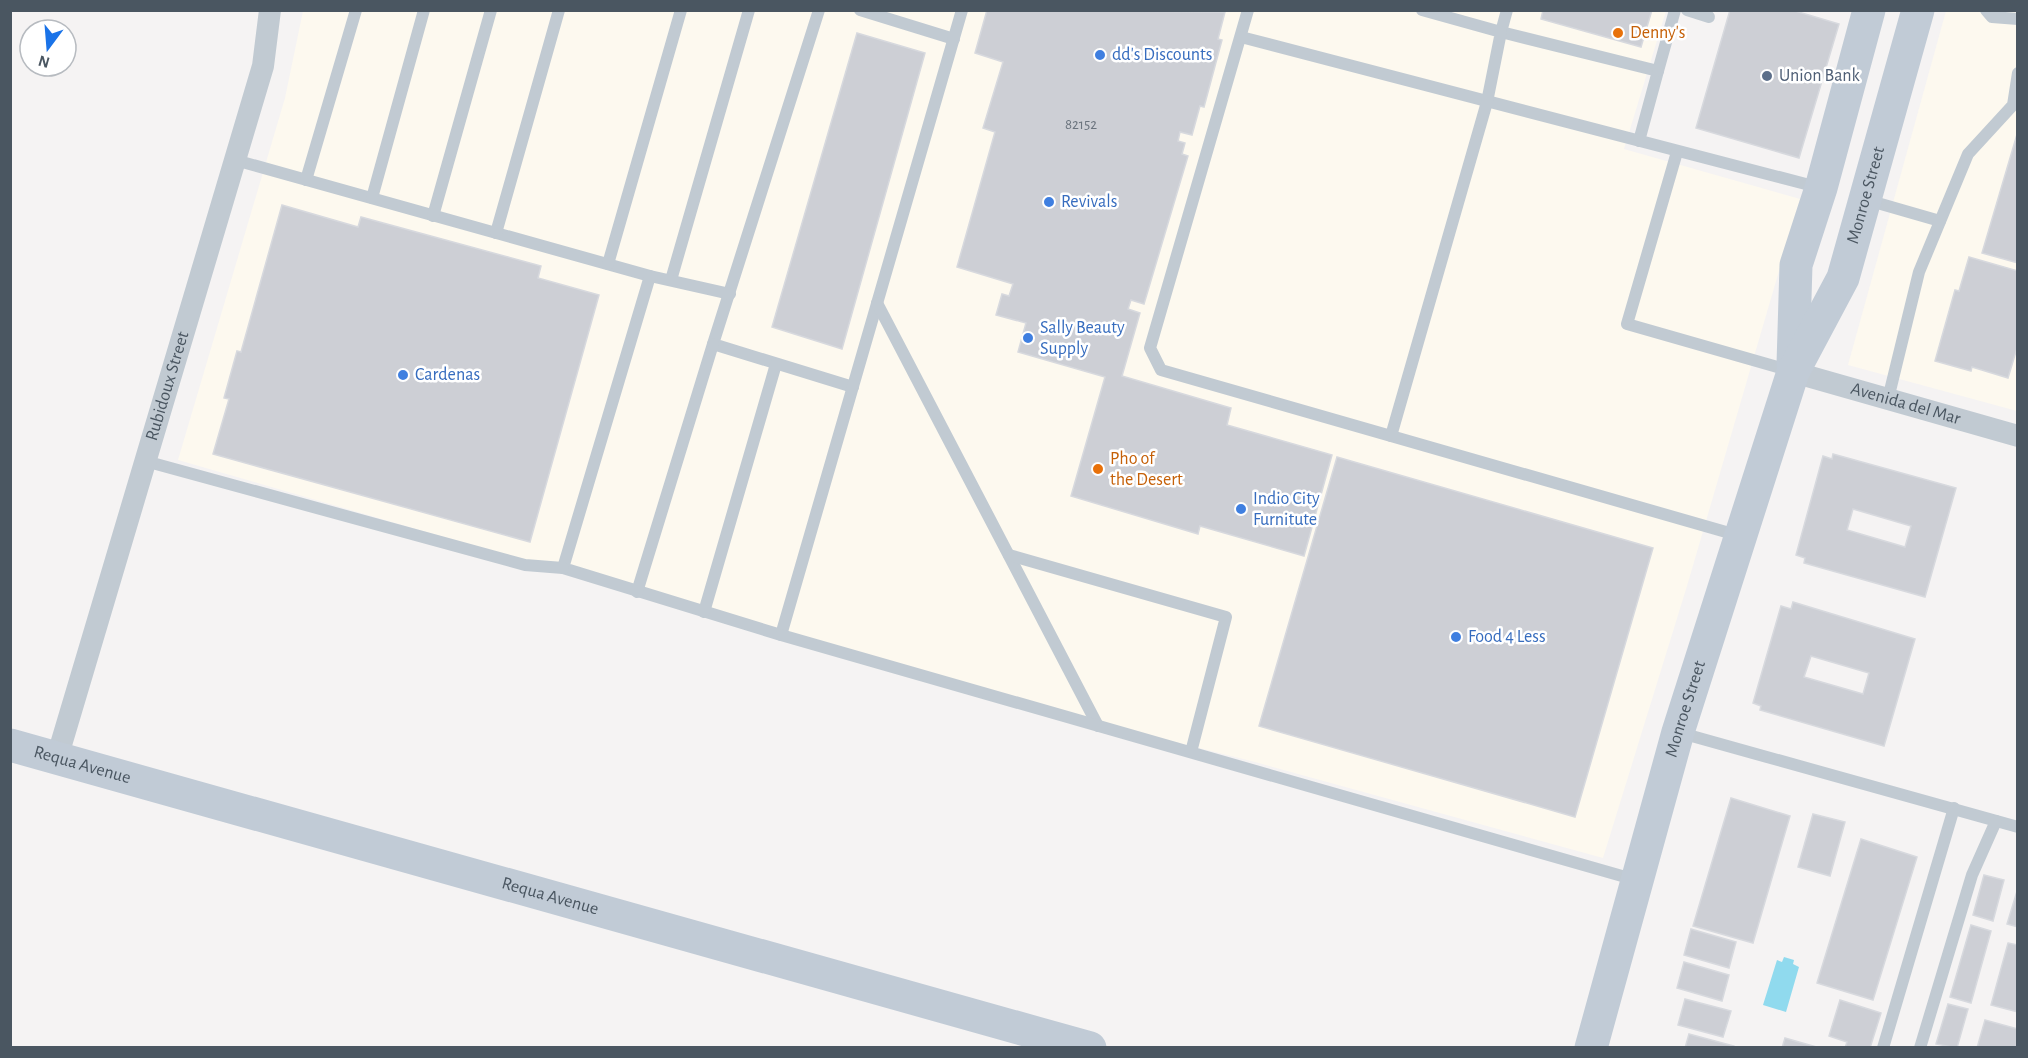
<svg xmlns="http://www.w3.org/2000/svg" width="2028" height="1058" viewBox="0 0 2028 1058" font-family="'Alegreya Sans',sans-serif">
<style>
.commercial{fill:#fdf9ef}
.water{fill:#90daee}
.building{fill:#cdcfd5;stroke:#d7d9de;stroke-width:1.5;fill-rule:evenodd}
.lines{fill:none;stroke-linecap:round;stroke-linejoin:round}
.lane{stroke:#c1cad2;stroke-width:12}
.street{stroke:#c1cad2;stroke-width:22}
.secondary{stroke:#c1cbd6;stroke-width:33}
.food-dot{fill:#e8710a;stroke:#fff;stroke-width:2}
.shop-dot{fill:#3f7fe0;stroke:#fff;stroke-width:2}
.service-dot{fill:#5c6f8a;stroke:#fff;stroke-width:2}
.labels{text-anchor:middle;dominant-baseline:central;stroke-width:5;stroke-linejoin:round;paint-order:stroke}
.number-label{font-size:15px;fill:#6b747e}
.food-label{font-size:18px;fill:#c56008;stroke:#fff;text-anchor:start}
.shop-label{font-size:18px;fill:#366cbe;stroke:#fff;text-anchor:start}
.service-label{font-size:18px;fill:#4e5e75;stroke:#fff;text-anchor:start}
.street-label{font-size:18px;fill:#4a5661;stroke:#fff}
</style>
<rect width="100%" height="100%" fill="#f5f3f3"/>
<!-- commercial -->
<g class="commercial">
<polygon points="303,11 1666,11 1624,149 1800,199 1687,586 1603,858 1255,762 1000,698 178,460 285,98"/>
<polygon points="1946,11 2017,11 2017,411 1848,365"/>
</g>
<!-- water -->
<polygon class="water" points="1784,957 1794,960 1793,964 1799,967 1786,1012 1763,1005 1777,960 1782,962"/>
<!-- building -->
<g class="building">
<polygon points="987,10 1225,12 1218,39 1222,40 1204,107 1200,106 1192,135 1180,132 1178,141 1185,143 1182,154 1188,156 1144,304 1131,300 1128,309 1140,313 1122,376 1231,408 1227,425 1332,455 1304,556 1200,526 1198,534 1071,496 1105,377 1018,352 1026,323 996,315 1002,294 1009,296 1013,284 957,267 995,132 983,128 1003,62 975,53"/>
<polygon points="1543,10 1652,10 1641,47 1541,19"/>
<polygon points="1730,10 1792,10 1839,24 1799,158 1696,128"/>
<polygon points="857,33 925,53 842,349 772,327"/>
<polygon points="2018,131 2018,263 1982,253"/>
<polygon points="282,205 358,227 361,217 541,266 538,278 599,295 530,542 213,454 229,399 224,398 237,351 241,352"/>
<polygon points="1969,257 2018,271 2018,345 2008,378 1972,367 1971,371 1935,361 1955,290 1959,291"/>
<path d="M1833 454 1956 488 1925 597 1804 563 1805 558 1796 555 1823 456 1832 459ZM1853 509 1911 526 1905 547 1847 530Z"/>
<polygon points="1337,457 1653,548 1575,817 1259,726"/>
<path d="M1793 602 1915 639 1884 746 1760 710 1761 706 1753 703 1781 606 1791 609ZM1811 656 1869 673 1863 694 1804 677Z"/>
<polygon points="1731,798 1790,816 1753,943 1693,926"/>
<polygon points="1813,814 1845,822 1830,876 1798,867"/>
<polygon points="1861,839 1917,857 1873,1000 1817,983"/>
<polygon points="1984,875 2004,880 1993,921 1973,915"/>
<polygon points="2018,888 2018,927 2007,924"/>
<polygon points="1971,925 1991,931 1971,1003 1950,997"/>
<polygon points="1691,929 1736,942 1729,968 1684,955"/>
<polygon points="2008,943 2018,945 2018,1012 1991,1005"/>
<polygon points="1684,962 1729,975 1722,1001 1677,988"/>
<polygon points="1685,999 1731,1011 1723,1037 1678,1025"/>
<polygon points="1840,1000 1881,1013 1870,1048 1845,1048 1847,1042 1829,1036"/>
<polygon points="1948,1004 1968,1009 1957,1048 1936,1044"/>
<polygon points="1985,1020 2018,1029 2018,1048 1977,1048"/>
<polygon points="1689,1034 1734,1046 1734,1048 1685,1048"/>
<polygon points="1785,1038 1820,1048 1782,1048"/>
</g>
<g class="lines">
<!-- lane -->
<g class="lane">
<polyline points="819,10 713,344 853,387"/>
<polyline points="860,10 954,39"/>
<polyline points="1248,10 1150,348 1161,370 1740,536"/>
<polyline points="1507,10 1501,32 1658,71 1639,141"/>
<polyline points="1687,10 1709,17"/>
<polyline points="1986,10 1992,17 2018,19"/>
<polyline points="1241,37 1821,188"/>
<polyline points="1658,71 1675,10"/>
<polyline points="1677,152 1627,324 1791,371"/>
<polyline points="235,160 650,276"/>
<polyline points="306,180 356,10"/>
<polyline points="372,198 424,10"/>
<polyline points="1867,200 1940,221"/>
<polyline points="433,216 491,10"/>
<polyline points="496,233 559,10"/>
<polyline points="608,264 681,10"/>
<polyline points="671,280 749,10"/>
<polyline points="730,294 650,276 563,568 781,635 962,10"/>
<polyline points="877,303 1098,726"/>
<polyline points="1888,399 1919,272 1968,154 2013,105 2018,73"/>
<polyline points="1391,436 1487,102 1501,32 1422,10"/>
<polyline points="145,461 525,565 563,568"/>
<polyline points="1009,555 1226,617 1191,752"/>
<polyline points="637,592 713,344"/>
<polyline points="704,612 776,364"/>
<polyline points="781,635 1636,880"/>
<polyline points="1681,733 2018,827"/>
<polyline points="1883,1048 1954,808"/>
<polyline points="1920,1048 1972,875 1996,821"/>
</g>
<!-- street -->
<g class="street">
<path id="s1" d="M1793 372 2018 436"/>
<path id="s2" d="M57 758 263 66 270 10"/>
</g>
<!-- secondary -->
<g class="secondary">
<polyline points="1793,364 1796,265 1821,188 1869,10"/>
<path id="s3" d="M10 745 1090 1048"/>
<path id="s4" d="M1591 1048 1678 732 1793 372 1843 278 1918 10"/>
</g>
</g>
<!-- markers -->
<g class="food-dot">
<circle cx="1618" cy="33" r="6"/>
<circle cx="1098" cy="469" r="6"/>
</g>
<g class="shop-dot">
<circle cx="1100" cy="55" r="6"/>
<circle cx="1049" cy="202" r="6"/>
<circle cx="1028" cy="338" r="6"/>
<circle cx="403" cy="375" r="6"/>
<circle cx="1241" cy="509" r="6"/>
<circle cx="1456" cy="637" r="6"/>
</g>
<circle class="service-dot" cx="1767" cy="76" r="6"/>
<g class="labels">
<!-- number labels -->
<g class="number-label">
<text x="1081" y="124">82152</text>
</g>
<!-- food labels -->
<g class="food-label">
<text x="1630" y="33">Denny's</text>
<text x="1110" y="459">Pho of<tspan x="1110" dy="21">the Desert</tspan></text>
</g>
<!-- shop labels -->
<g class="shop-label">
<text x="1112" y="55">dd's Discounts</text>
<text x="1061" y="202">Revivals</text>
<text x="1040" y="328">Sally Beauty<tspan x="1040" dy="21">Supply</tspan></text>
<text x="415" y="375">Cardenas</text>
<text x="1253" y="499">Indio City<tspan x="1253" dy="21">Furnitute</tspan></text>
<text x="1468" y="637">Food 4 Less</text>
</g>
<!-- service labels -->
<g class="service-label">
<text x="1779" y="76">Union Bank</text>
</g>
<!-- street labels -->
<g class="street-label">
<text stroke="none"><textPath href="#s4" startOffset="898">Monroe Street</textPath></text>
<text stroke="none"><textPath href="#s2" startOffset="388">Rubidoux Street</textPath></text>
<text stroke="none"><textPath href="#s1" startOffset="117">Avenida del Mar</textPath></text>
<text stroke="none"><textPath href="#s4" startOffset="352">Monroe Street</textPath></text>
<text stroke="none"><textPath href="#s3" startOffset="75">Requa Avenue</textPath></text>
<text stroke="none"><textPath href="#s3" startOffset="561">Requa Avenue</textPath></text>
</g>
</g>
<!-- border -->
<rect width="2028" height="1058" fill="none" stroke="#4a5661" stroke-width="24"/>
<!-- north arrow -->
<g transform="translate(48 48) rotate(196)"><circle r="28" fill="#ffffff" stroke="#b7bbc0" stroke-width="1.5"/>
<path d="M0-4.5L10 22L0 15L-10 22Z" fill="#1a73e8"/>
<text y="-9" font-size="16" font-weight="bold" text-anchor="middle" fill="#4a5661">N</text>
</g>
</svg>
